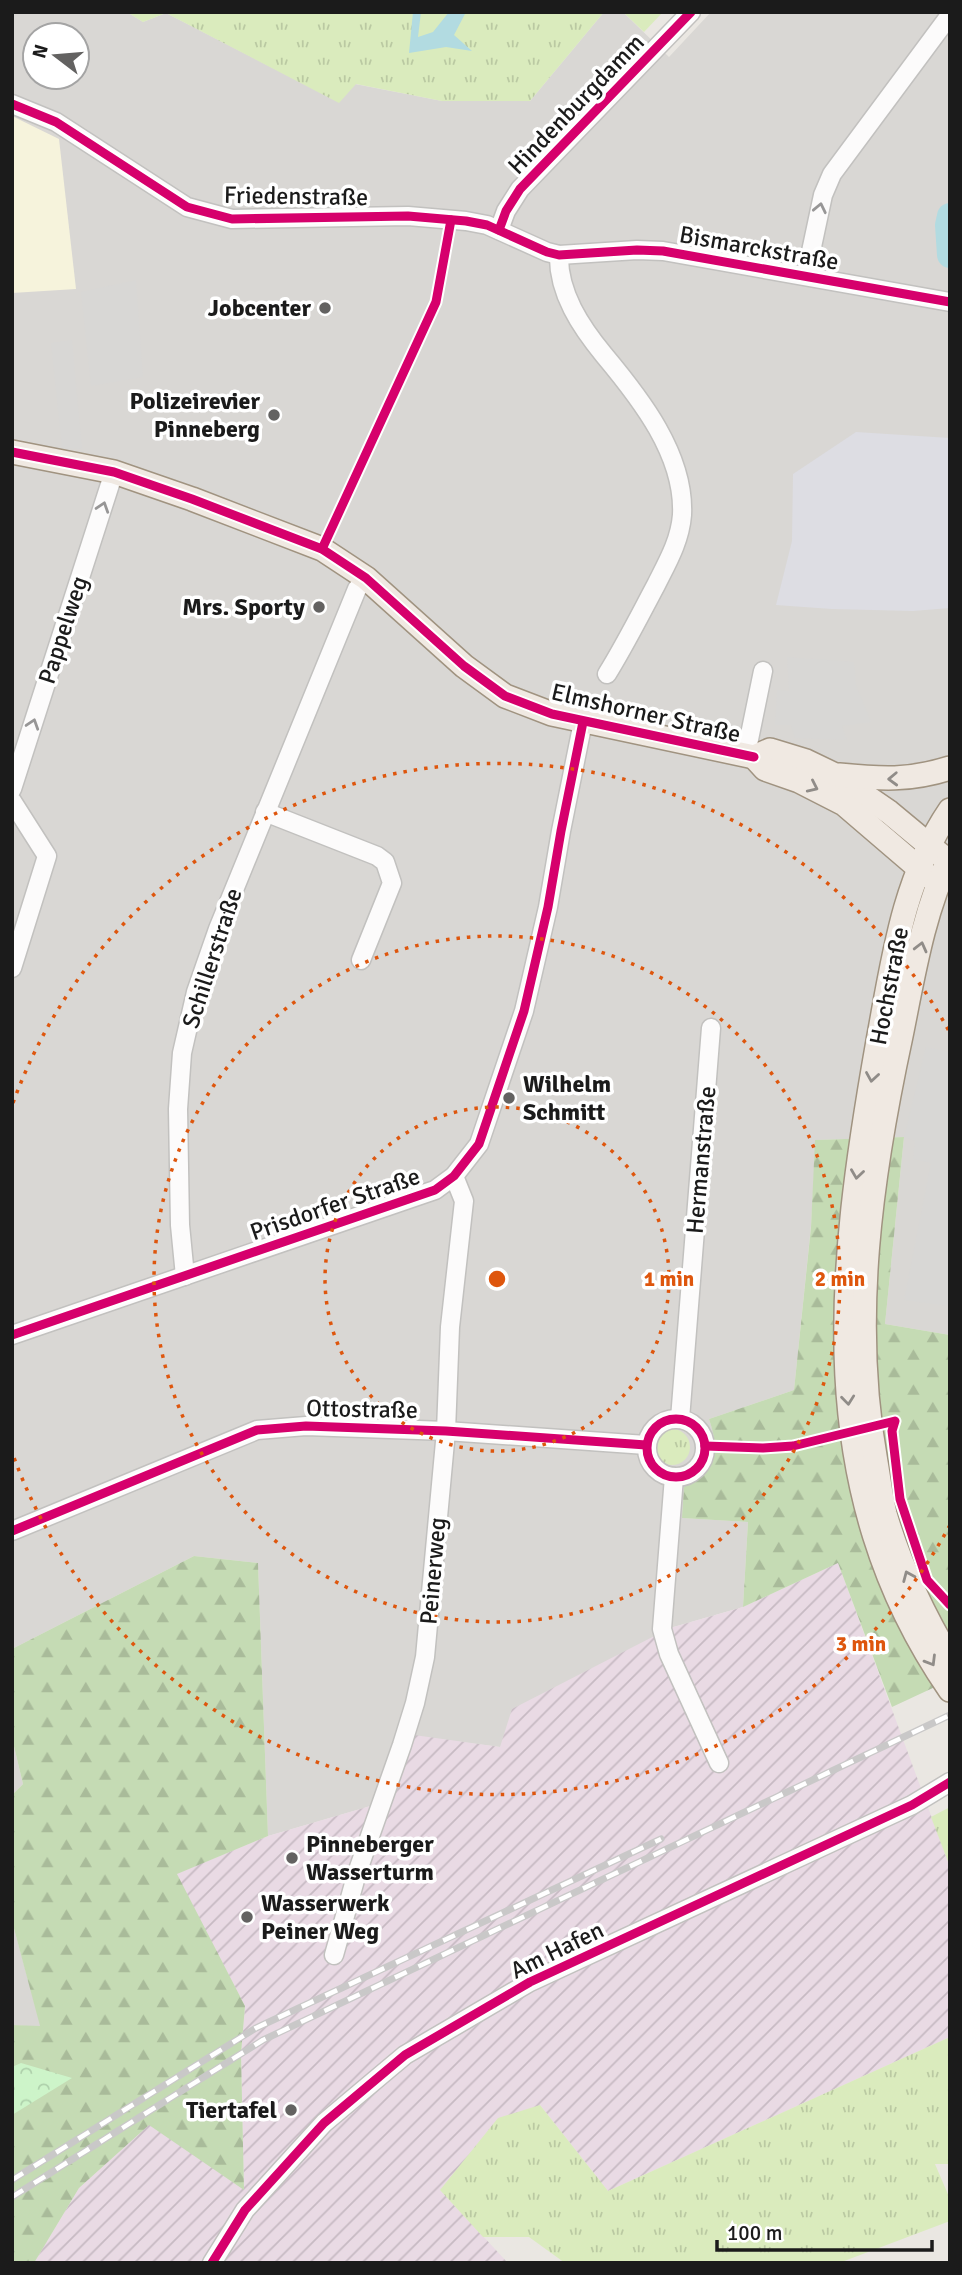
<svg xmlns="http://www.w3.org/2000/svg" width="962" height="2275" viewBox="0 0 962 2275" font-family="Signika,sans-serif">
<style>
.residential{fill:#d9d7d4;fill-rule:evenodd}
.industrial{fill:url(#industrial-furrows)}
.education{fill:#f6f3dc}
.grass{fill:url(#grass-tufts)}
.forest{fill:url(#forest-firs)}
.park{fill:url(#park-crowns)}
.parking{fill:#d8d7d5}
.plaza{fill:#dddde3}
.water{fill:#b2dbe1}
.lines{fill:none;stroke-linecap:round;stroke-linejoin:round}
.river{stroke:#b2dbe1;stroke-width:26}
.minor-casing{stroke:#c2c1bf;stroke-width:21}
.major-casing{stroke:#a09380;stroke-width:26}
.minor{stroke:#fcfbfb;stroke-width:18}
.major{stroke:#f0e9e2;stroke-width:23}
.rail-casing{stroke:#c9c8c8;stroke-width:7}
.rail{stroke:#fff;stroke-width:4.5;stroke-dasharray:13;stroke-linecap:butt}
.cycleway-casing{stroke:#fff;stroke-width:13}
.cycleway{stroke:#d6006c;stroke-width:9}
.oneway{stroke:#979696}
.oneway2{stroke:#908c88}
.ring{fill:none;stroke:#de560d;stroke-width:3.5;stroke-dasharray:3.5 7}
.poi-dot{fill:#636261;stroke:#fff;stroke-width:2.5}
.labels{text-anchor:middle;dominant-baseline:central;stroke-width:7;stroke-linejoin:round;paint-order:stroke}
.street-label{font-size:24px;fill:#1b1b1b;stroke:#fff}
.poi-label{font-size:24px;font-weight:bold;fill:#1b1b1b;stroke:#fff;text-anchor:end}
.centre{fill:#de560d;stroke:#fff;stroke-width:3.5}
.ring-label{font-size:21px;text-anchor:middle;font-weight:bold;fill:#de560d;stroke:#fff;stroke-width:7;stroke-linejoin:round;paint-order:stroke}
</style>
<defs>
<pattern id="industrial-furrows" width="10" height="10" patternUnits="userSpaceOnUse" patternTransform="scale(1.75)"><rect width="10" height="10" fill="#e9dae4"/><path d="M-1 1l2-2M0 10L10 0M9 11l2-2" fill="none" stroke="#c7bac3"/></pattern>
<pattern id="grass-tufts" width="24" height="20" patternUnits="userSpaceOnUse" patternTransform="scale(1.75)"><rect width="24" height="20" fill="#daebbd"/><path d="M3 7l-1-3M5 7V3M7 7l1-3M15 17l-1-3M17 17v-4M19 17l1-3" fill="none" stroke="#bac9a2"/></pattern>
<pattern id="forest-firs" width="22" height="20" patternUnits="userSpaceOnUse" patternTransform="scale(1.75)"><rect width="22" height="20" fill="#c5dbb4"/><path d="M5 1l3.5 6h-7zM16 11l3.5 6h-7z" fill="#a9bb9a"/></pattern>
<pattern id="park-crowns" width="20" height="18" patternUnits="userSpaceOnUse" patternTransform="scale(1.75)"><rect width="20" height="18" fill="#cdf4c9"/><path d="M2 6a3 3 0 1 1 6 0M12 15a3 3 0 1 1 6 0" fill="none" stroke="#afd1ac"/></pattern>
</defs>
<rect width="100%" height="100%" fill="#eae7e2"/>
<!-- residential -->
<g class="residential">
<path d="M12 12H127L143 22 166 13 339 102 355 84 442 101H530L604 12H623L669 57 711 12H950V1335L885 1324 904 1137 816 1140 811 1226 794 1390 709 1419 716 1440 715 1457 702 1475 684 1488 683 1518 748 1522 743 1607 670 1628 500 1747 414 1736 391 1800 268 1836 258 1563 194 1556 12 1649ZM35 35H77V77H35Z"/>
<polygon points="12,1738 23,1784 12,1795"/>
<polygon points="12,1921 41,2027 12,2025"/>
</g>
<!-- industrial -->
<polygon class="industrial" points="838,1563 950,1867 950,2037 608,2191 540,2105 440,2190 508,2263 34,2263 79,2188 149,2124 244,2189 241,2054 245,2006 176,1874 268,1836 391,1800 414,1735 500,1747 512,1709 670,1628 743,1607"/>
<!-- education -->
<polygon class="education" points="12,116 59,139 76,289 12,293"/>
<!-- grass -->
<g class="grass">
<polygon points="127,12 604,12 530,101 442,101 356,84 339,103 166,13 143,22"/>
<polygon points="623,12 663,12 644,32"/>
<circle cx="672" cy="1447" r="18"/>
<polygon points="950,1807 950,1867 931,1817"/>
<polygon points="950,2037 950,2164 935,2164 950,2199 950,2221 839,2263 565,2263 529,2237 483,2237 440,2190 498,2118 540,2105 608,2191"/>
</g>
<!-- forest -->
<g class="forest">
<path d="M904 1137 885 1324 950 1335V1680L892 1707 838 1563 743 1607 748 1522 682 1518 684 1487C715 1466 721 1455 709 1419L794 1390 811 1227 815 1140Z"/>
<polygon points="194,1556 258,1563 268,1836 177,1874 245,2006 241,2054 244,2190 149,2125 79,2188 34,2263 12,2263 12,2025 40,2026 12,1921 12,1795 23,1784 12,1738 12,1649"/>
</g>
<!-- park -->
<polygon class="park" points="21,2063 72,2078 12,2115 12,2067"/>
<!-- parking -->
<g class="parking">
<polygon points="136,280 143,377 91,386 81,292"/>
<polygon points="72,340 82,449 62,448 51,343"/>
<polygon points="787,657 854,662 856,685 871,722 842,726 847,740 795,738 791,725 775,725 777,690 789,691"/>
<polygon points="926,1047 950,1052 950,1306 904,1300 931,1163 913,1159 915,1141 904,1137"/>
</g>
<!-- plaza -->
<polygon class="plaza" points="856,432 950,438 950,608 913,611 832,609 776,605 792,541 793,474"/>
<!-- water -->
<polygon class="water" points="413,12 421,12 418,37 433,32 449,12 466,12 454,35 472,51 446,47 409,53"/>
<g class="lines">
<!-- river -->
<polyline class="river" points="950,216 948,225 950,255"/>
<defs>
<g id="minor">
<polyline points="12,104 56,122 187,207 232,219 408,216 466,221 487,225 547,252 559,255 637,250 663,251 950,302"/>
<polyline points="499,230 506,211 520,189 691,12"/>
<path d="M559 255C558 293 581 327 604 355 640 398 685 455 682 515 680 541 667 563 656 585 640 615 625 645 607 674"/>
<polyline points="806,275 823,195 832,174 950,15"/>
<polyline points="746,754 763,671"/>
<polyline points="12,789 114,472"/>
<polyline points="12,801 47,856 12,968"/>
<polyline points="265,812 377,856 385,862 392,883 361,960"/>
<polyline points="185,1276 180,1225 178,1109 182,1053 196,992 218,929 357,589 366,578"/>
<polyline points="12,1335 435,1190 454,1176 479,1144 524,1011 548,907 561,831 583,722"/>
<circle cx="676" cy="1448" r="29"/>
<polyline points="680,1419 711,1028"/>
<polyline points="674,1477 662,1629 669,1654 719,1763"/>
<polyline points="12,1531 257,1430 306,1426 446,1431 646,1445"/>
<polyline points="334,1955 357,1873 402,1745 415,1703 425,1657 446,1431 450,1327 464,1201 454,1176"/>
<polyline points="212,2263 245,2210 324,2123 405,2055 530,1982 912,1805 950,1782"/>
</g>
<g id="major">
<polyline points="12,452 114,472 192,499 322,549 366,578 464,666 505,696 552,714 754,757 770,750 806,761 835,775 889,812 948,861"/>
<polyline points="754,757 765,769 799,781 844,804 928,876"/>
<path d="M839 775C881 779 909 781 950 768"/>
<path d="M950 810C903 879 893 960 878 1041 838 1267 811 1489 950 1690"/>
<path d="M950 857C923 912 913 977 901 1036 871 1175 850 1320 876 1462 879 1479 881 1497 885 1514 900 1565 923 1614 950 1659"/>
</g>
</defs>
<!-- minor casing -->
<use href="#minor" class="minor-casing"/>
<!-- major casing -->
<use href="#major" class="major-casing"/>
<!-- minor -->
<use href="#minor" class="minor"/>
<!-- major -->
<use href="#major" class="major"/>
<defs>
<g id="rail">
<polyline points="12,2180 256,2028 661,1839"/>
<polyline points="12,2197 263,2040 950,1715"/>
</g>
</defs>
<!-- rail casing -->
<use href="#rail" class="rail-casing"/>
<!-- rail -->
<use href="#rail" class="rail"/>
<defs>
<g id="cycleway">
<polyline points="12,104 56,122 187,207 232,219 408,216 466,221 487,225 547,252 559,255 637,250 663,251 950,302"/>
<polyline points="499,230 506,211 520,189 691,12"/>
<polyline points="12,452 114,472 192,499 322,549 366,578 464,666 505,696 552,714 754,757"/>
<polyline points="322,549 436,302 451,220"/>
<polyline points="12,1335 435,1190 454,1176 479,1144 524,1011 548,907 561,831 583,722"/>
<circle cx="676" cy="1448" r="29"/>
<polyline points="705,1446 763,1448 793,1446 895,1421 892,1431 900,1499 927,1580 950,1605"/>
<polyline points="12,1531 257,1430 306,1426 446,1431 646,1445"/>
<polyline points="212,2263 245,2210 324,2123 405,2055 530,1982 912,1805 950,1782"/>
</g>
</defs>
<!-- cycleway casing -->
<use href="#cycleway" class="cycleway-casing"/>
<!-- cycleway -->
<use href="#cycleway" class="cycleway"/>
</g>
<!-- one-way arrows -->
<defs><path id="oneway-chevron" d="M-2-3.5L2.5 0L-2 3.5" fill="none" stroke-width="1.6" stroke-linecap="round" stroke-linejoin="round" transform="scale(1.75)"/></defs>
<g class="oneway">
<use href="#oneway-chevron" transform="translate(820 208) rotate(-78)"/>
<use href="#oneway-chevron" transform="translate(103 507) rotate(-72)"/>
<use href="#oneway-chevron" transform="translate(33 724) rotate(-72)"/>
</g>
<g class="oneway2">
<use href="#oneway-chevron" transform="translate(893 779) rotate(178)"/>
<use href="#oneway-chevron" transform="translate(813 787) rotate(25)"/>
<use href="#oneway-chevron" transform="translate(921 947) rotate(-76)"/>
<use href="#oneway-chevron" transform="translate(872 1077) rotate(99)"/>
<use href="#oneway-chevron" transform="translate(857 1174) rotate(98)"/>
<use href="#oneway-chevron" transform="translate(848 1400) rotate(84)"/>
<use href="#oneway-chevron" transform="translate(908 1576) rotate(-113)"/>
<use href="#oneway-chevron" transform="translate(931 1661) rotate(59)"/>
</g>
<!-- distance rings -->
<g class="ring">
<circle cx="497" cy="1279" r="172"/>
<circle cx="497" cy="1279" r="343"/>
<path d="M950 1525A515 515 0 0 1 13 1455M13 1103A515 515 0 0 1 950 1033"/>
</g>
<!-- markers -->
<g class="poi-dot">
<circle cx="325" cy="308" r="7"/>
<circle cx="274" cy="415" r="7"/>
<circle cx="319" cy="607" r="7"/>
<circle cx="509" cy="1098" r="7"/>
<circle cx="292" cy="1858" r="7"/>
<circle cx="247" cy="1917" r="7"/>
<circle cx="291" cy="2110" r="7"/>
</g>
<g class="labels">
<!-- street labels -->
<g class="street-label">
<text transform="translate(576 104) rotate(-46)">Hindenburgdamm</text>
<text transform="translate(296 196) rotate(1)">Friedenstraße</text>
<text transform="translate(759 248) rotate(10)">Bismarckstraße</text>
<text transform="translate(63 630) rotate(-72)">Pappelweg</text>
<text transform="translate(646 713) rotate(13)">Elmshorner Straße</text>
<text transform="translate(212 958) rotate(-72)">Schillerstraße</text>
<text transform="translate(889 986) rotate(-79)">Hochstraße</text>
<text transform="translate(701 1160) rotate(-85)">Hermanstraße</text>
<text transform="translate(335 1204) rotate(-19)">Prisdorfer Straße</text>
<text transform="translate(362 1409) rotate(1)">Ottostraße</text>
<text transform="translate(433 1571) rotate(-85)">Peinerweg</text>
<text transform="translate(557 1950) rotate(-26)">Am Hafen</text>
</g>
<!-- poi labels -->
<g class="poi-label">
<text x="311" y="308">Jobcenter</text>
<text x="260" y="401">Polizeirevier<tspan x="260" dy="28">Pinneberg</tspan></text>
<text x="305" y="607">Mrs. Sporty</text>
<text x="523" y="1084" text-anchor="start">Wilhelm<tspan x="523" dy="28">Schmitt</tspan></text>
<text x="306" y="1844" text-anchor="start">Pinneberger<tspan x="306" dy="28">Wasserturm</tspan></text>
<text x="261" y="1903" text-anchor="start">Wasserwerk<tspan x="261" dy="28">Peiner Weg</tspan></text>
<text x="277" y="2110">Tiertafel</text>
</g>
</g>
<circle cx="497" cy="1279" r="10" class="centre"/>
<g class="ring-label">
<text x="669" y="1286">1 min</text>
<text x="840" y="1286">2 min</text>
<text x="861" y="1651">3 min</text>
</g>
<!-- border -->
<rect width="962" height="2275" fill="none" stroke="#1b1b1b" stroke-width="28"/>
<!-- north arrow -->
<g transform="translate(56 56) rotate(286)"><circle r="33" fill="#ffffff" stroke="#a4a4a4" stroke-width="2"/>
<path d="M0-5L12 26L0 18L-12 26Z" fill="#636261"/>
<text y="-10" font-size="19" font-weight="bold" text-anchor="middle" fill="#1b1b1b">N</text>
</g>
<!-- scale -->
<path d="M717 2240v10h215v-10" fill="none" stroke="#1b1b1b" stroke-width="3.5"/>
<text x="727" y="2240" font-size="21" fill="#1b1b1b" stroke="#ffffff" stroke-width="5" paint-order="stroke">100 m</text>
</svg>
